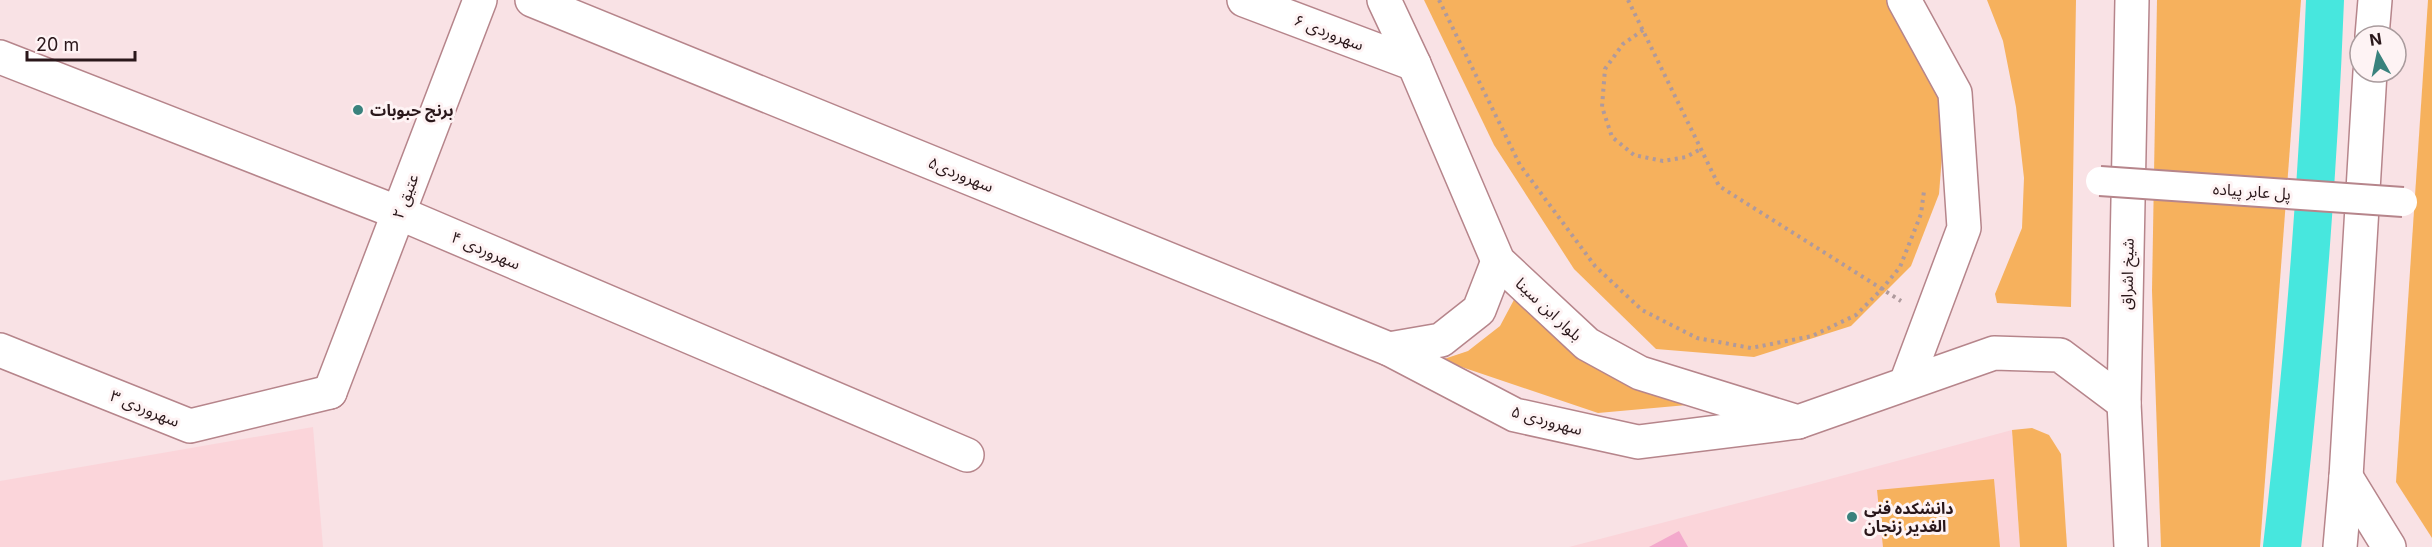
<svg xmlns="http://www.w3.org/2000/svg" width="2432" height="547" viewBox="0 0 2432 547" font-family="Inter,'Noto Sans Arabic',sans-serif">
<style>
.built{fill:#fbd5da}
.green{fill:#f6b15d}
.lines{fill:none;stroke-linecap:round;stroke-linejoin:round}
.canal{stroke:#47e7de;stroke-width:38}
.building{fill:#f3a9cc}
.minor-casing{stroke:#b6858b;stroke-width:36}
.tertiary-casing{stroke:#b6858b;stroke-width:36}
.secondary-casing{stroke:#b6858b;stroke-width:36}
.path{stroke:#af9a9d;stroke-width:4;stroke-dasharray:3 4.5;stroke-linecap:butt}
.minor{stroke:#fff;stroke-width:33}
.tertiary{stroke:#fff;stroke-width:33}
.secondary{stroke:#fff;stroke-width:33}
.pedestrian-bridge-casing{stroke:#b6858b;stroke-width:32;stroke-linecap:butt}
.pedestrian-bridge{stroke:#fff;stroke-width:28}
.poi-dot{fill:#3a827d;stroke:#fef3f4;stroke-width:2}
.labels{text-anchor:middle;dominant-baseline:central;stroke-width:6;stroke-linejoin:round;paint-order:stroke}
.street-label{font-size:16px;fill:#2a171a;stroke:#fef3f4}
.poi-label{font-size:16px;font-weight:bold;fill:#2a171a;stroke:#fef3f4;text-anchor:start}
</style>
<rect width="100%" height="100%" fill="#f9e2e5"/>
<!-- built -->
<g class="built">
<polygon points="313,427 323,547 0,547 0,481"/>
<polygon points="2012,430 2020,547 1569,547 1804,486"/>
</g>
<!-- green -->
<g class="green">
<polygon points="1424,0 1894,0 1933,70 1944,130 1939,194 1911,266 1851,326 1754,357 1656,349 1574,269 1494,145"/>
<polygon points="1987,0 2076,0 2071,307 1997,303 1995,294 2022,228 2024,178 2016,107 2003,41"/>
<polygon points="2157,0 2301,0 2260,547 2161,547 2152,291"/>
<polygon points="2428,0 2432,0 2432,538 2396,482"/>
<polygon points="1516,296 1687,405 1598,413 1441,360 1468,351 1500,326"/>
<polygon points="2032,428 2049,435 2061,454 2067,547 2020,547 2012,430"/>
<polygon points="1994,479 2000,547 1883,547 1877,490"/>
</g>
<g class="lines">
<!-- canal -->
<path class="canal" d="M2282 547C2303 365 2318 183 2325 0"/>
</g>
<!-- building -->
<polygon class="building" points="1679,531 1688,547 1649,547"/>
<g class="lines">
<defs>
<g id="minor">
<polyline points="1244,0 1414,64"/>
<polyline points="0,57 399,213 967,455"/>
<polyline points="0,350 190,426 330,392"/>
</g>
<g id="tertiary">
<polyline points="532,0 1389,349 1515,415 1638,442 1798,422"/>
<polyline points="1384,0 1414,64 1498,261 1587,344 1640,373 1798,422 1994,353 2060,355 2124,403"/>
<polyline points="1904,0 1955,93 1964,228 1906,383"/>
<polyline points="1389,349 1441,340 1479,310 1498,261"/>
<polyline points="330,392 480,0"/>
</g>
<g id="secondary">
<polyline points="2372,36 2375,0"/>
<polyline points="2346,477 2389,547"/>
<polyline points="2131,547 2124,403 2132,0"/>
<polyline points="2340,547 2346,477 2370,72"/>
</g>
</defs>
<!-- minor casing -->
<use href="#minor" class="minor-casing"/>
<!-- tertiary casing -->
<use href="#tertiary" class="tertiary-casing"/>
<!-- secondary casing -->
<use href="#secondary" class="secondary-casing"/>
<!-- path -->
<g class="path">
<polyline points="1439,0 1520,165 1595,266 1642,310 1697,338 1751,348 1812,336 1856,315 1882,289 1900,267 1921,214 1924,191"/>
<polyline points="1628,0 1719,186 1901,301"/>
<polyline points="1643,30 1623,44 1605,69 1602,107 1612,137 1634,155 1663,161 1686,157 1701,149"/>
</g>
<!-- minor -->
<use href="#minor" class="minor"/>
<!-- tertiary -->
<use href="#tertiary" class="tertiary"/>
<!-- secondary -->
<use href="#secondary" class="secondary"/>
<defs>
<polyline id="pedestrian-bridge" points="2100,181 2403,202"/>
</defs>
<!-- pedestrian-bridge casing -->
<use href="#pedestrian-bridge" class="pedestrian-bridge-casing"/>
<!-- pedestrian-bridge -->
<use href="#pedestrian-bridge" class="pedestrian-bridge"/>
</g>
<!-- markers -->
<g class="poi-dot">
<circle cx="358" cy="110" r="6"/>
<circle cx="1852" cy="517" r="6"/>
</g>
<g class="labels">
<!-- street labels -->
<g class="street-label">
<text transform="translate(1329 32) rotate(21)">سهروردی ۶</text>
<text transform="translate(961 174) rotate(22)">سهروردی۵</text>
<text transform="translate(2252 191) rotate(4)">پل عابر پیاده</text>
<text transform="translate(405 196) rotate(-69)">عتیق ۲</text>
<text transform="translate(486 250) rotate(23)">سهروردی ۴</text>
<text transform="translate(2127 274) rotate(-89)">شیخ اشراق</text>
<text transform="translate(1549 309) rotate(43)">بلوار ابن سینا</text>
<text transform="translate(145 408) rotate(22)">سهروردی ۳</text>
<text transform="translate(1547 420) rotate(15)">سهروردی ۵</text>
</g>
<!-- poi labels -->
<g class="poi-label">
<text x="370" y="110">برنج حبوبات</text>
<text x="1864" y="508">دانشکده فنی<tspan x="1864" dy="18">الغدیر زنجان</tspan></text>
</g>
</g>
<!-- north arrow -->
<g transform="translate(2378 54) rotate(351)"><circle r="28" fill="#fef3f4" stroke="#a99b9d" stroke-width="1.5"/>
<path d="M0-4.5L10 22L0 15L-10 22Z" fill="#3a827d"/>
<text y="-9" font-size="16" font-weight="bold" text-anchor="middle" fill="#2a171a">N</text>
</g>
<!-- scale -->
<path d="M27 51v9h108v-9" fill="none" stroke="#2a171a" stroke-width="3"/>
<text x="36" y="51" font-size="18" fill="#2a171a" stroke="#fef3f4" stroke-width="4.5" paint-order="stroke">20 m</text>
</svg>
